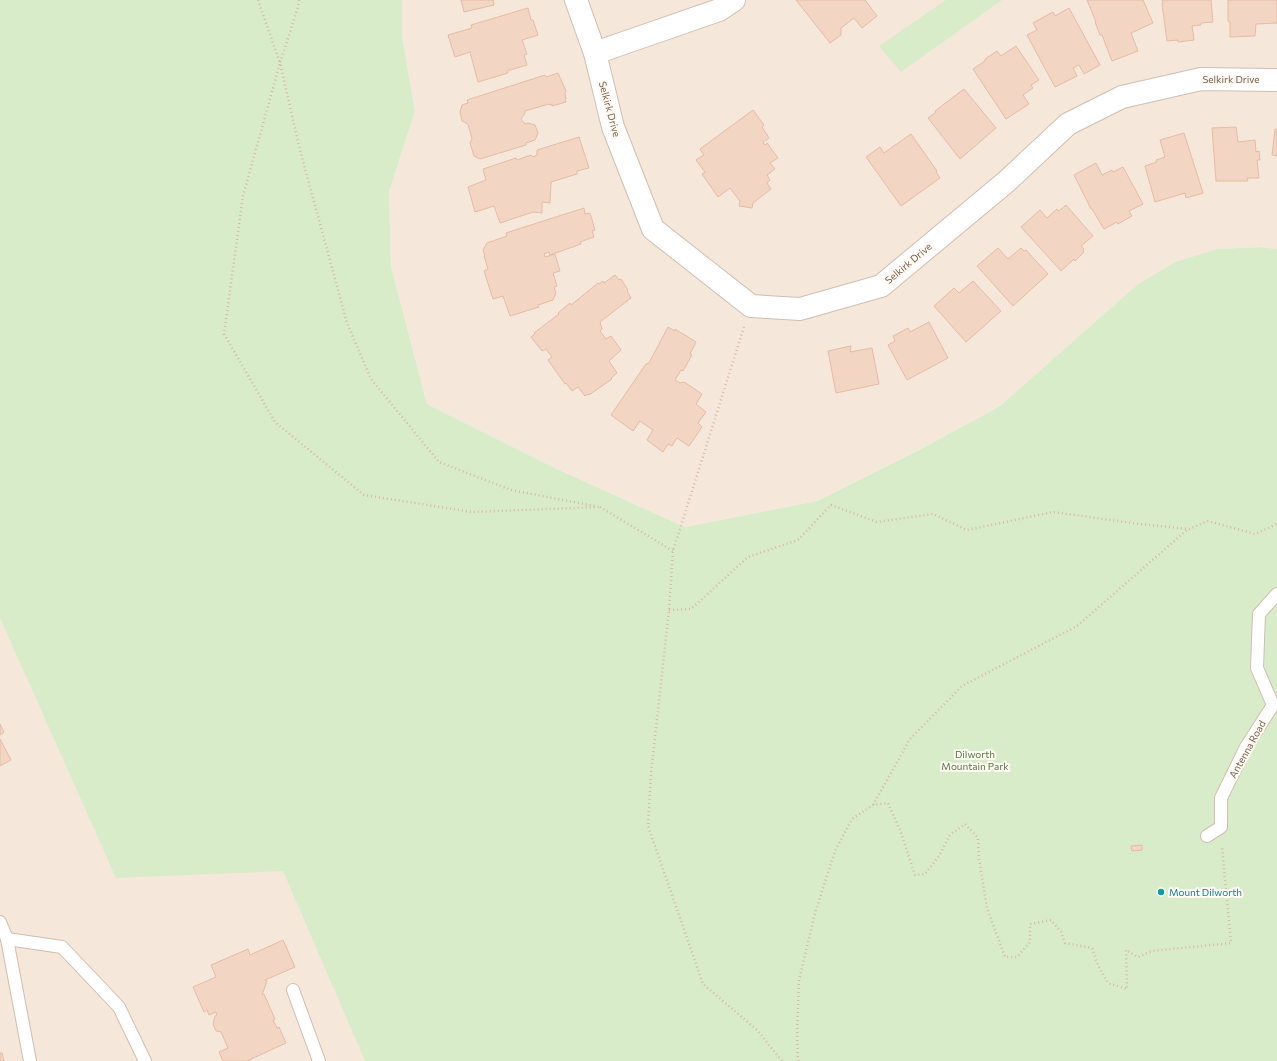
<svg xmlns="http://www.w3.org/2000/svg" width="1277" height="1061" viewBox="0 0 1277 1061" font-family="Commissioner,sans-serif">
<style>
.residential{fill:#f5e8da}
.green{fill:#d8ecc9}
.building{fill:#f3d5c3;stroke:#e6bba3}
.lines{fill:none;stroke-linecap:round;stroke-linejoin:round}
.lane-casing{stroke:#d1beb0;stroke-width:14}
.street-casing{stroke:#d1beb0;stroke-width:24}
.path{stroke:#d9b8a5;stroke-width:2.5;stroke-dasharray:1 3;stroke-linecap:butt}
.lane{stroke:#fff;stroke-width:12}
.street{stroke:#fff;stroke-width:22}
.culture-dot{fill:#0f9aa8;stroke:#fffaf3;stroke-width:1.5}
.labels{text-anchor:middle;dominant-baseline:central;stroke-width:4;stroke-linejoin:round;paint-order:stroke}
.street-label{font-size:10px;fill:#7a5c4d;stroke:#fffaf3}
.park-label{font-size:10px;fill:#537a41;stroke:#fffaf3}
.culture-label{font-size:10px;fill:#0d838f;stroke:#fffaf3;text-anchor:start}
</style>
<rect width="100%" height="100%" fill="#fdf6ec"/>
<!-- residential -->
<g class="residential">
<polygon points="402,0 1277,0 1277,249 1261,247 1217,249 1175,262 1138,284 1000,406 921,449 817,501 685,527 557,469 427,404 391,266 389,192 415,111 402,36"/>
<polygon points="0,593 290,862 376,1061 0,1061"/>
</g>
<!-- green -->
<g class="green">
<polygon points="0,0 402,0 402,36 415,111 389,192 391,266 427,404 557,469 685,527 817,501 921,449 1000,406 1138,284 1175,262 1217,249 1261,247 1277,249 1277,1061 365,1061 283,871 116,878 0,618"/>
<polygon points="946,0 1002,0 901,72 879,46"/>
</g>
<!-- building -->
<g class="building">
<polygon points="461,0 493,0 494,5 464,12"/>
<polygon points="796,0 865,0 877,16 862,28 854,18 841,28 841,35 830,43"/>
<polygon points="1087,0 1143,0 1153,23 1131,33 1138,51 1112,61 1102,35 1100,35 1095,22 1096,22"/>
<polygon points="1162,0 1211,0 1213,22 1201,23 1201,25 1192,26 1194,40 1178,42 1178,40 1167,41 1162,4 1163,4"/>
<polygon points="1228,0 1277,0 1277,23 1256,24 1255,36 1230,37 1230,22 1228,21"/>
<polygon points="528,8 531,20 533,20 538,35 522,40 527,54 524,55 527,65 507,71 508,73 478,82 470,52 455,57 448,35 472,28 471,25"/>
<polygon points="1069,8 1100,65 1084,74 1079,65 1073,68 1077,76 1055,87 1027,35 1037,30 1033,23 1053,12 1055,16"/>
<polygon points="1016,46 1039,80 1031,85 1033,88 1023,95 1029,104 1006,119 973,69 985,61 985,59 997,51 1001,56"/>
<polygon points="558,73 566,91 565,93 566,99 565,99 566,102 552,106 552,104 550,105 549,104 525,111 525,113 521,119 525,124 528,123 535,125 538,133 535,140 526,143 526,145 480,159 474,156 470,143 472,139 468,124 462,121 460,112 462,105 468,103 467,100 545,75 546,77"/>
<polygon points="964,89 996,128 960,159 928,118 936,112 935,111"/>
<polygon points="753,110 764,125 762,127 769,138 763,142 765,145 767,143 778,158 770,163 775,169 767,175 770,180 767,183 771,189 753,203 752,208 739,206 740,201 730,188 718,197 702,174 705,172 696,160 704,155 700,149"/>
<polygon points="1236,127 1238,142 1255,140 1256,152 1259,151 1260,160 1257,160 1259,178 1247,178 1248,181 1216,181 1212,128"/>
<polygon points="1275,129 1277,129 1277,156 1272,155"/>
<polygon points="1184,133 1203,193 1186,198 1185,193 1155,202 1145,166 1157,162 1156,160 1165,157 1160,140"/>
<polygon points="911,134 937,171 936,172 940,178 901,206 866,157 880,147 884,153"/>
<polygon points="579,137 589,168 577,171 577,174 551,182 550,203 542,202 542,213 533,212 500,223 494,206 475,212 468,187 486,180 483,169 516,158 517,160 531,155 533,157 537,155 537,150"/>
<polygon points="1096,163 1102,175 1112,170 1113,172 1123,167 1143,204 1129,211 1132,216 1118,224 1117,222 1104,229 1092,209 1091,209 1074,175"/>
<polygon points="1066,205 1093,236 1081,246 1084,249 1083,251 1084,252 1075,261 1074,259 1061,271 1021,227 1040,210 1047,218 1057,209 1059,211"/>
<polygon points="584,208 585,214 590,213 595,230 592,231 594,237 580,242 581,244 550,255 549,252 544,254 545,257 555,254 560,271 553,273 557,286 554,287 556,293 553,300 538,305 539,307 510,316 503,296 493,299 484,271 488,269 484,256 485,256 483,250 487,243 507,236 506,233"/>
<polygon points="998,248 1008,259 1021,248 1024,251 1026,250 1048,274 1013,306 977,266"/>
<polygon points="615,275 619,280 621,279 628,290 627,291 631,298 600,322 602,329 600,331 606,339 611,336 621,350 609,361 617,373 611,378 612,379 589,395 588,394 585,396 578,387 572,391 566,383 565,384 548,360 552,357 546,349 542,351 531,337 535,334 534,333 559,314 558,313 570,303 571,305 598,283 599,284 603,281 604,283"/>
<polygon points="973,281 1001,311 966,342 934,306 954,288 959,293"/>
<polygon points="929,322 948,358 907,380 888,345 895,341 893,336 908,328 910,332"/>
<polygon points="668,327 675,331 675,329 696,342 690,354 692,355 683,371 681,370 675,380 680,383 684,382 702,394 696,404 706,412 698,423 702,427 689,446 677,438 672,446 668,444 663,452 647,440 653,430 640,421 633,431 611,415 646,364 649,363"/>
<polygon points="851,346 850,352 872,348 879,384 836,393 828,351"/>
<polygon points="0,724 4,732 0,735"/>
<polygon points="0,739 11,760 0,766"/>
<polygon points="1142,845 1142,850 1132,851 1131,846"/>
<polygon points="283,940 295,967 265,980 267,981 262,995 264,994 275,1019 273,1020 277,1028 279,1027 286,1043 247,1061 223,1061 219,1052 228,1048 221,1032 216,1031 213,1024 215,1016 217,1015 216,1012 209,1015 207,1010 204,1012 193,987 216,977 211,965 248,949 250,955"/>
<polygon points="0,1053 2,1053 4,1061 0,1061"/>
</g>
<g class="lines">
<defs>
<g id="lane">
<polyline points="1207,836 1221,827 1221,798 1246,747 1273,705 1257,668 1259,614 1277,594"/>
<polyline points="0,922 7,939 62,947 119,1007 145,1061"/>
<polyline points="7,939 30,1061"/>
<polyline points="293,990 319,1061"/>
</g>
<g id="street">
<polyline points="576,0 595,53 613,127 653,229 751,306 800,309 881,286 1006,182 1068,124 1122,97 1201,79 1277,80"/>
<polyline points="595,53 719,10 734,0"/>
</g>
</defs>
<!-- lane casing -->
<use href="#lane" class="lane-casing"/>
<!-- street casing -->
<use href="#street" class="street-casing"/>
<!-- path -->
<g class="path">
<polyline points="258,0 280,63 243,196 224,334 275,422 364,495 472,512 600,507"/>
<polyline points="299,0 298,7 280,63 300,150 347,323 371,379 439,462 511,490 595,506"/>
<polyline points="744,327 673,551 669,610 651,773 648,826 703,984 757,1030 782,1061"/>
<polyline points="600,507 673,551"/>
<polyline points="669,610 691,609 748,557 798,540 831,505 877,522 933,514 967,530 1053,512 1139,524 1189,529 1208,521 1255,534 1277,524"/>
<polyline points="873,805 910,739 962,686 1077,626 1188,529"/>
<polyline points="798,1061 797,1034 799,980 815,913 835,851 852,819 873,805 888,803 900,830 915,875 925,874 939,856 950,835 965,824 978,838 979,859 987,908 1005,957 1017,957 1030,942 1030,924 1051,920 1061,932 1065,943 1092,948 1097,963 1108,983 1127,989 1126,950 1138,957 1152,951 1231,943 1222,847"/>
</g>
<!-- lane -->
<use href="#lane" class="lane"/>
<!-- street -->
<use href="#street" class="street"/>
</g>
<!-- markers -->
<circle class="culture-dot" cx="1161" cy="892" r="4"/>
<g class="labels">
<!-- street labels -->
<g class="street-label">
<text x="1231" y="79">Selkirk Drive</text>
<text transform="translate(610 109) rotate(75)">Selkirk Drive</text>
<text transform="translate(908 263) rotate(-40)">Selkirk Drive</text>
<text transform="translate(1247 749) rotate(-61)">Antenna Road</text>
</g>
<!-- park labels -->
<g class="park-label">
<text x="975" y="754">Dilworth<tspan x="975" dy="12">Mountain Park</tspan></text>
</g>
<!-- culture labels -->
<g class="culture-label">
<text x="1169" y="892">Mount Dilworth</text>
</g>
</g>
</svg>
